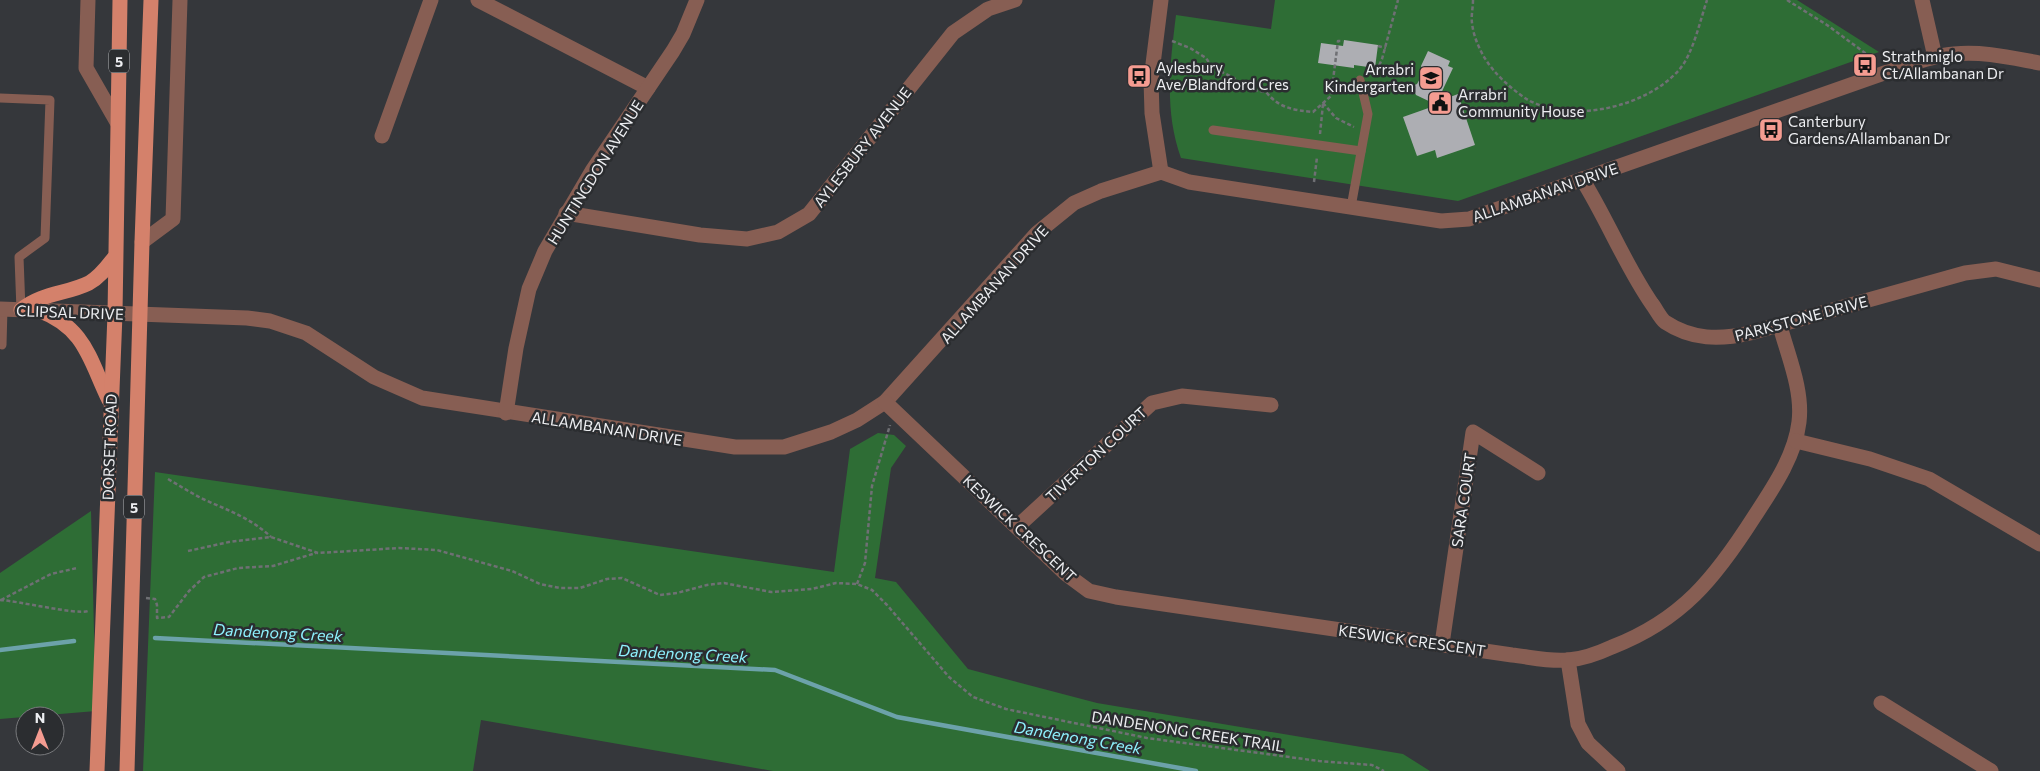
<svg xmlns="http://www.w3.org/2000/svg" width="2040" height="771" viewBox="0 0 2040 771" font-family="Commissioner,sans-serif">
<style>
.green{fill:#2e6d35}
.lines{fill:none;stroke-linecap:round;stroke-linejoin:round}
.stream{stroke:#6ca2aa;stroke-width:4.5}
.building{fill:#adaeb3}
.path{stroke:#6f7074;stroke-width:2.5;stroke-dasharray:4 2.5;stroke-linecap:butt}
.lane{stroke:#875e53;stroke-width:9}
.street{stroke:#875e53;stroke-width:15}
.primary{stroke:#d4816b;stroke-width:15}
.labels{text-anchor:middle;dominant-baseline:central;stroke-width:5;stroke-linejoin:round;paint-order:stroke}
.shield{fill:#2b2d30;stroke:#b3b4b7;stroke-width:1}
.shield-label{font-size:14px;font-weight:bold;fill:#edeef1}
.poi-label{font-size:15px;fill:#edeef1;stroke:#2b2d30;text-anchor:start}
.street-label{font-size:15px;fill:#edeef1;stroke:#2b2d30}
.water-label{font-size:16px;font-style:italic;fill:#8ef1fd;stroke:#2b2d30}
</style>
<rect width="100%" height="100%" fill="#35373b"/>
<!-- green -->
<g class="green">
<path d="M1275 0H1797L1879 52 1458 201 1181 158C1164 110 1170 64 1176 15L1271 29Z"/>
<polygon points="878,433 894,435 906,446 891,468 875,578 896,582 968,669 1097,703 1403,754 1430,771 773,771 481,720 473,771 143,771 155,472 834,572 850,449"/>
<polygon points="91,511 96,711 0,719 0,573"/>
</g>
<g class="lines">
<!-- stream -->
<g class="stream">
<polyline points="155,638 775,670 897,717 1196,771"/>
<polyline points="0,650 74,641"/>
</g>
</g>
<!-- building -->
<g class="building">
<polygon points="1344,40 1378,45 1375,68 1354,65 1354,68 1318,63 1321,43 1343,46"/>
<polygon points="1428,51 1450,61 1448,66 1453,68 1437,102 1458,94 1475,145 1437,158 1435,150 1417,156 1403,117 1437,105 1416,95 1412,86 1417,84 1423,73 1421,66"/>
</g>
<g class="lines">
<!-- path -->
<g class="path">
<path d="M1473 0C1473 7 1471 16 1472 23 1474 41 1484 60 1496 73 1505 83 1517 93 1528 100 1573 124 1646 107 1679 70 1693 54 1700 21 1707 0"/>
<polyline points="1787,0 1827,25 1876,61"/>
<path d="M1172 41 1190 48 1206 58 1212 67 1234 78 1247 89 1266 92C1279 108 1293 110 1313 112L1331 96 1338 41H1343"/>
<polyline points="1378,46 1386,48"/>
<polyline points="1370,74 1378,68 1382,59 1398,0"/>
<polyline points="1323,103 1336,118 1354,127"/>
<polyline points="1320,134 1323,104"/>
<polyline points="1314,182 1317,157"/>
<path d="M168 479C180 486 191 493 203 499 227 510 251 518 271 537"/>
<polyline points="188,551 229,542 271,537 318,553 399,548 437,550 512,571 540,584 560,588 580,588 607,579 622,578 660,595 677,593 707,585 724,583 771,592 812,589 836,583 857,584 872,590 887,605 949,677 973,697 1006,709 1147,738 1319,761 1372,765 1384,771"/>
<polyline points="857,584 865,563 872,486 890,425"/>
<polyline points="146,598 155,599 157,605 157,618 169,617 189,591 204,577 238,568 273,566 316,553"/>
<path d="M0 600C19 601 76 615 88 611"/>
<polyline points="1,600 51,574 77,568"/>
</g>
<!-- lane -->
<g class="lane">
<polyline points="0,98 50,100 45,238 19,257 21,310"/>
<polyline points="1213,130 1361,151"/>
<polyline points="1351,207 1368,114 1360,80"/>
<polyline points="2,345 3,309"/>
</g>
<!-- street -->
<g class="street">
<polyline points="88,0 86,68 117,122"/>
<polyline points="478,0 648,88"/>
<polyline points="1922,0 1935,57"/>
<polyline points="382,136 431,0"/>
<polyline points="1161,172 1152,113 1151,80 1161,0"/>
<path d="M1582 179C1607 219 1625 265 1652 304 1656 309 1660 318 1665 322 1692 340 1720 340 1750 333L1965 273 1996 269 2040 280"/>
<polyline points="566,213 700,235 747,239 778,232 809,214 953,33 988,9 1015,0"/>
<polyline points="142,242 173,219 180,0"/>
<path d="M0 309 247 318 270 321 306 333 374 377 422 398 735 447H784L831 432 857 420 885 402 1037 233 1074 203 1101 191 1161 172 1189 182 1441 221 1469 219 1512 204 1890 71C1911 64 1932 56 1954 54 1983 51 2012 58 2040 63"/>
<path d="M885 402 1066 574 1089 591 1116 597 1512 655C1530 657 1550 662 1568 660 1583 659 1599 653 1612 647 1682 620 1715 578 1754 517 1773 488 1795 456 1799 422 1803 390 1788 356 1780 326"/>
<polyline points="506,413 516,348 529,289 545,251 592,171 673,51 683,34 697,0"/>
<polyline points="1796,441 1870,459 1929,479 2040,544"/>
<polyline points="1018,526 1152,403 1182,396 1271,405"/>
<polyline points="1442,644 1473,432 1538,473"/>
<polyline points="1568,660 1578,724 1588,743 1618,771"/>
<polyline points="1881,703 1991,771"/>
</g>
<!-- primary -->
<g class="primary">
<path d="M21 310C41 293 67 294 89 283 100 277 107 267 114 258"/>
<path d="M38 310C86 328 89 359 109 400"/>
<polyline points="97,771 115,314 120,0"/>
<polyline points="127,771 142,242 151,0"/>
</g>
</g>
<!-- icons -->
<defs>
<symbol id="bus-square" viewBox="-11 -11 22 22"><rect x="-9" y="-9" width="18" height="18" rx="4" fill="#f59c91" stroke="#2b2d30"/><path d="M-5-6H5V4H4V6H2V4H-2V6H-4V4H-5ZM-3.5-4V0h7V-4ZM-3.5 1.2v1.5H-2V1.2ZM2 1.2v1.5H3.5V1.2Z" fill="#111"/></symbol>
<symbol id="school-square" viewBox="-11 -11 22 22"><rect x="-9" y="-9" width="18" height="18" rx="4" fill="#f59c91" stroke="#2b2d30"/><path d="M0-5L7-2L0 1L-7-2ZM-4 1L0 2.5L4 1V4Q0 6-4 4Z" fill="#111"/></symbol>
<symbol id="civic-square" viewBox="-11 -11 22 22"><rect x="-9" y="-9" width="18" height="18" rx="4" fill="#f59c91" stroke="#2b2d30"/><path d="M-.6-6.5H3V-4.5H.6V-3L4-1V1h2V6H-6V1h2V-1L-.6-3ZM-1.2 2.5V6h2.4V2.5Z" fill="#111"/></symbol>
</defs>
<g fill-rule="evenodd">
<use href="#bus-square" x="1851" y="51" width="28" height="28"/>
<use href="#bus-square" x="1125" y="62" width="28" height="28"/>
<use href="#school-square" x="1417" y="64" width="28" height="28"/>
<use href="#civic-square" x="1426" y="89" width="28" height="28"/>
<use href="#bus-square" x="1757" y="116" width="28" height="28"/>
</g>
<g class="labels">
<!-- shield labels -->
<g class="shield">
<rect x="109" y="49.5" width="20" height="23" rx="4"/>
<rect x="124" y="495.5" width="20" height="23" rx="4"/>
</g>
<g class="shield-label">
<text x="119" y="61">5</text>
<text x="134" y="507">5</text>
</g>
<!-- poi labels -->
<g class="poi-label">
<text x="1882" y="56">Strathmiglo<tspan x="1882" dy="17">Ct/Allambanan Dr</tspan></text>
<text x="1156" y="67">Aylesbury<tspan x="1156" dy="17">Ave/Blandford Cres</tspan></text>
<text x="1414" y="69" text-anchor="end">Arrabri<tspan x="1414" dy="17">Kindergarten</tspan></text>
<text x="1458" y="94">Arrabri<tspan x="1458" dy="17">Community House</tspan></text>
<text x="1788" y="121">Canterbury<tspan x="1788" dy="17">Gardens/Allambanan Dr</tspan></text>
</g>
<!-- street labels -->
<g class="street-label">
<text transform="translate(862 147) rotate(-52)">AYLESBURY AVENUE</text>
<text transform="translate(595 172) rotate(-58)">HUNTINGDON AVENUE</text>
<text transform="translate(1545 192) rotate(-19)">ALLAMBANAN DRIVE</text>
<text transform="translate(994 284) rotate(-48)">ALLAMBANAN DRIVE</text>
<text transform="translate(70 312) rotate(2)">CLIPSAL DRIVE</text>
<text transform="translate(1801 318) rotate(-15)">PARKSTONE DRIVE</text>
<text transform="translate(607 428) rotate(9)">ALLAMBANAN DRIVE</text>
<text transform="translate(109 447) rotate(-88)">DORSET ROAD</text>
<text transform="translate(1096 454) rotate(-43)">TIVERTON COURT</text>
<text transform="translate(1463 500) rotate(-82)">SARA COURT</text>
<text transform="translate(1020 528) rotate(43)">KESWICK CRESCENT</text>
<text transform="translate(1412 640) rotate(8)">KESWICK CRESCENT</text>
<text transform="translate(1188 731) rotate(9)">DANDENONG CREEK TRAIL</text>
</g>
<!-- water labels -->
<g class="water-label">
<text transform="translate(278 632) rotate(3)">Dandenong Creek</text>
<text transform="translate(683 653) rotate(3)">Dandenong Creek</text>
<text transform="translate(1078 737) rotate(10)">Dandenong Creek</text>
</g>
</g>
<!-- north arrow -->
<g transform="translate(40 731)"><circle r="24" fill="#2b2d30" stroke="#797a7d"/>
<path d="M0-4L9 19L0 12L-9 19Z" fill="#f59c91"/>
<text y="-8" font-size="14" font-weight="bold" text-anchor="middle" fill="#edeef1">N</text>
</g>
</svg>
